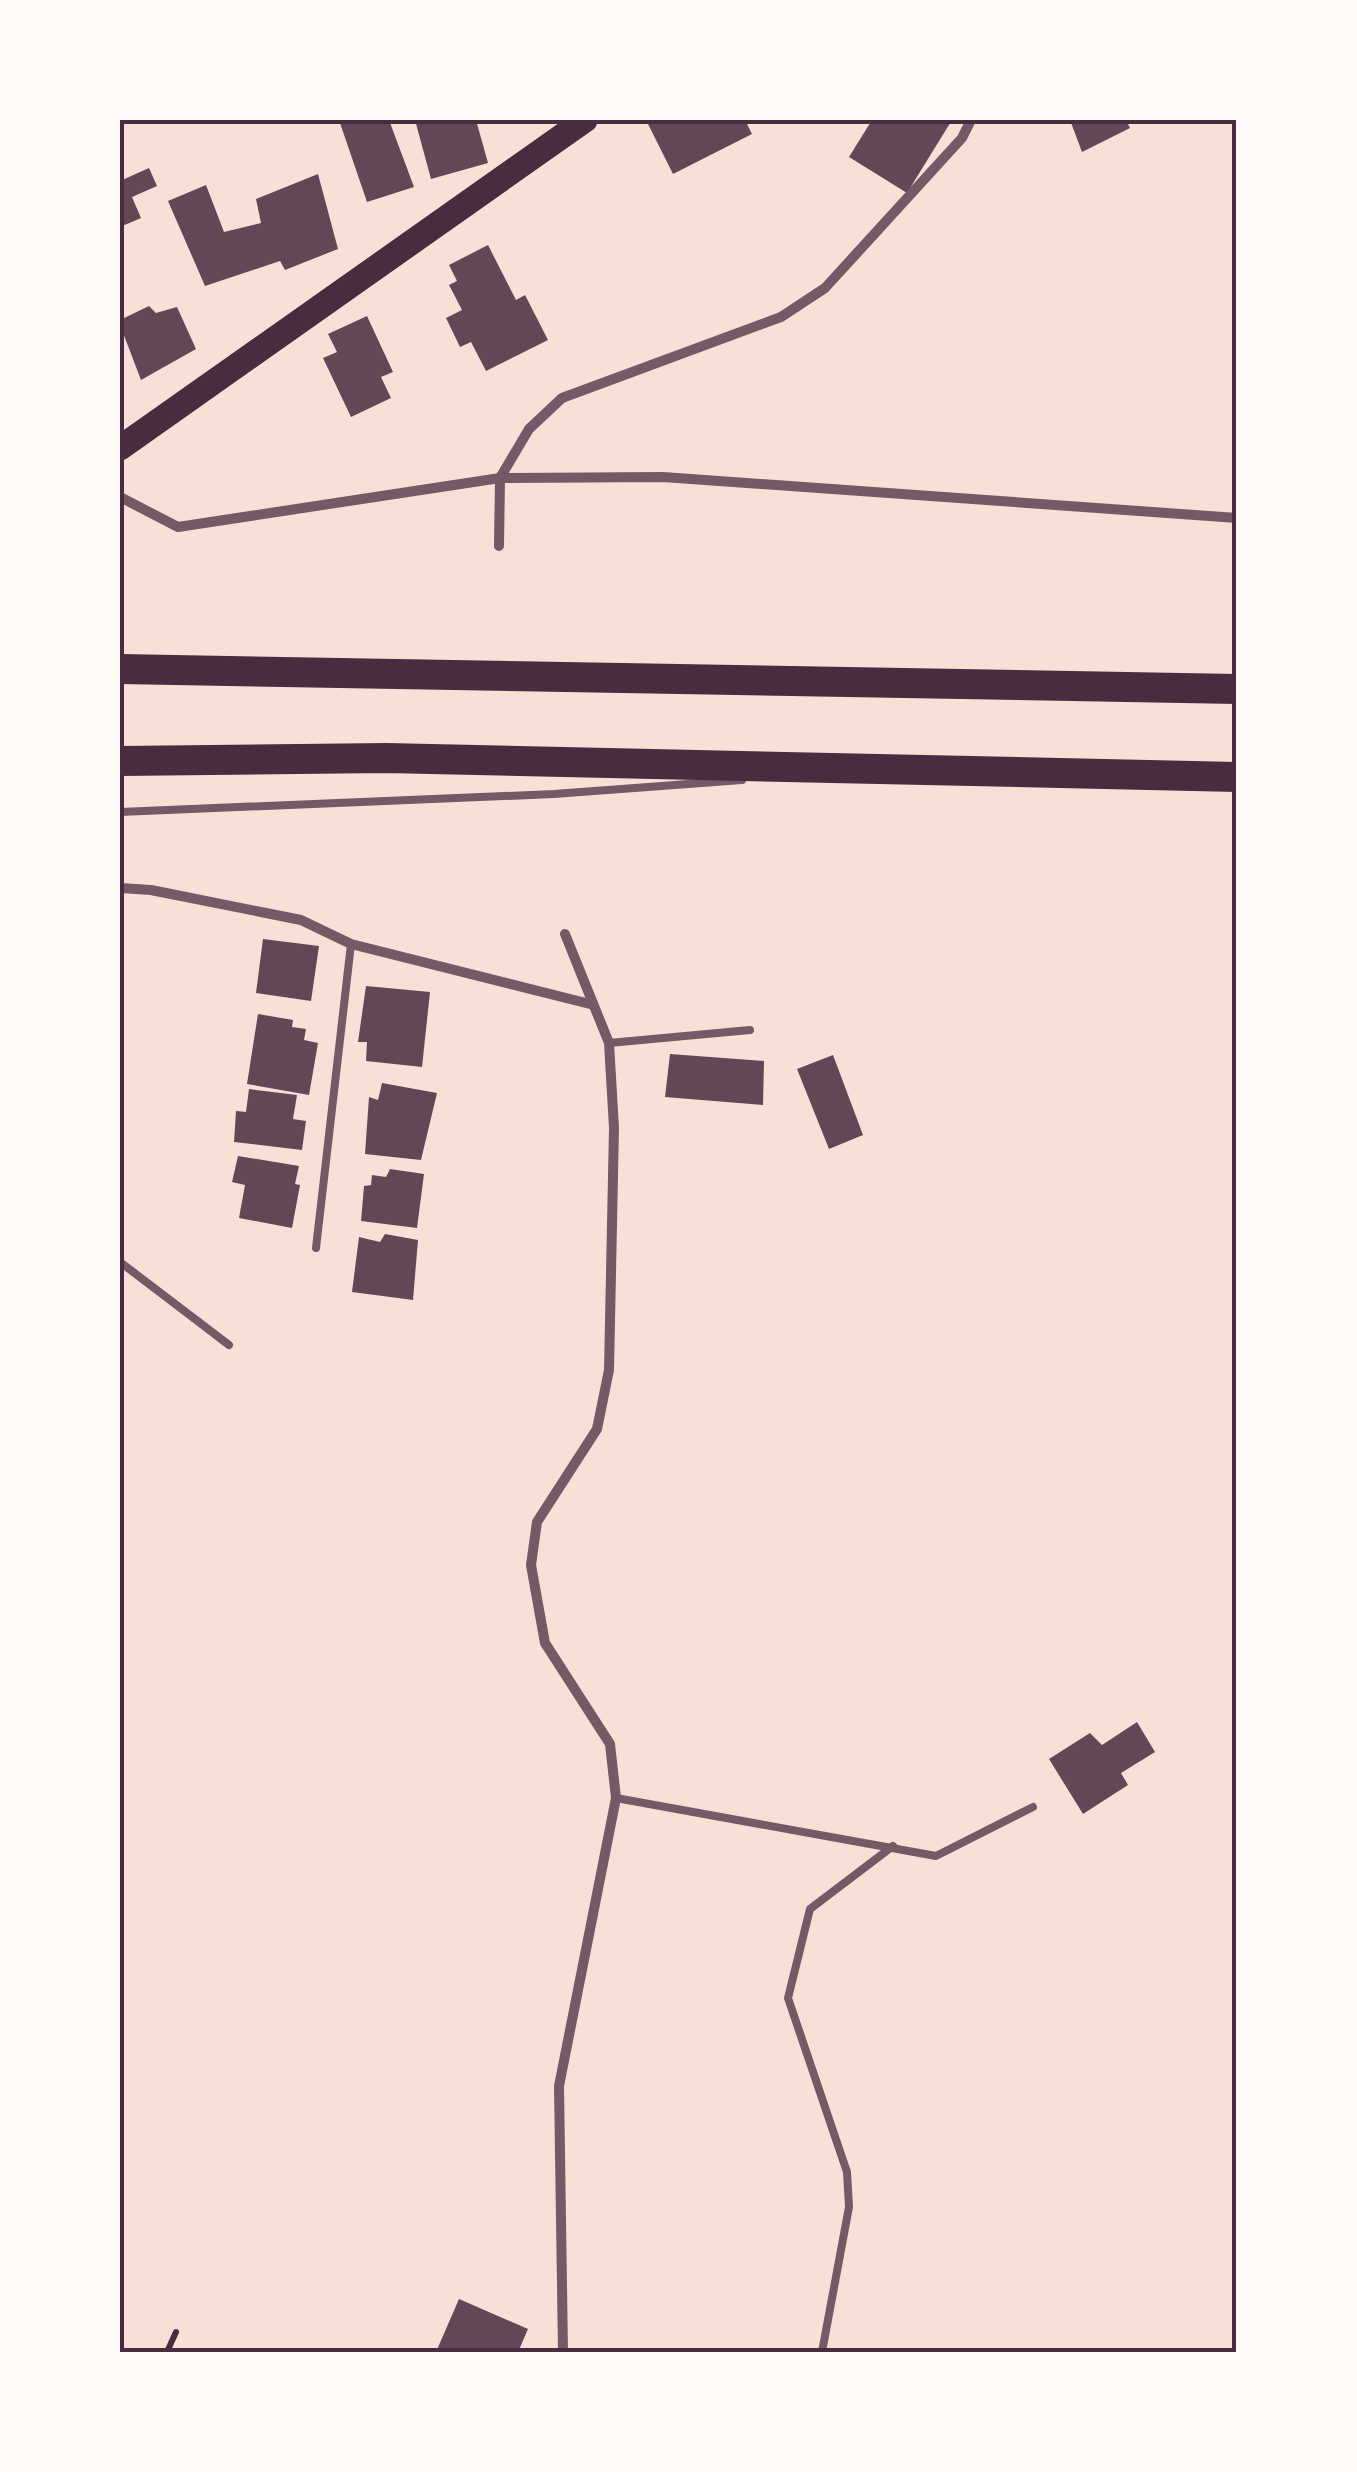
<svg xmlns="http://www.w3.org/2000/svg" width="1357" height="2472" viewBox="0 0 1357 2472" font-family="'Titillium Web',sans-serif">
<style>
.building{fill:#644757}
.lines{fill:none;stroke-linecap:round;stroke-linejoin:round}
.path{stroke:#4a2c40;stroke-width:6}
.service{stroke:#755966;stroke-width:8}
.minor{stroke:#755966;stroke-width:10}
.primary{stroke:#4a2c40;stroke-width:25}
.motorway{stroke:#4a2c40;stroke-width:30}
.neatline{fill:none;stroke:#4a2c40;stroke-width:4}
</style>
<rect width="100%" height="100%" fill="#f7e1d7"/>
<!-- building -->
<g class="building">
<polygon points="339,120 389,120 414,187 367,202"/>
<polygon points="415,120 476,120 488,163 431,179"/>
<polygon points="646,120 745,120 752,134 673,174"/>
<polygon points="872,120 952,120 907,193 849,157"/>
<polygon points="1070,120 1126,120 1130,128 1082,152"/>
<polygon points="149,168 157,186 132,197 141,218 120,227 120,181"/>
<polygon points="318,174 338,249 285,270 280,261 205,286 168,201 206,185 224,232 261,223 256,199"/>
<polygon points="488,245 516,300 525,295 548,340 486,371 471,342 460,347 446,318 462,310 449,285 457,281 449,265"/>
<polygon points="149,306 156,313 177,307 196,349 141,380 120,325 122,319"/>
<polygon points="367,316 393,372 381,377 391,398 351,417 323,358 337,352 328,334"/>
<polygon points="263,939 319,946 311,1001 256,993"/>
<polygon points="366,986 430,992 422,1067 366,1061 367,1042 358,1042"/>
<polygon points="258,1014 293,1020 292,1027 306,1029 304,1040 318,1043 309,1095 247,1084"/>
<polygon points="670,1054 764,1061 763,1105 665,1097"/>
<polygon points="833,1055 863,1135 829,1149 797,1069"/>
<polygon points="382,1083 437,1093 421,1160 365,1154 369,1097 378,1100"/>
<polygon points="249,1089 297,1095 293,1119 306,1121 302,1150 234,1142 236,1111 246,1112"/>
<polygon points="238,1156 299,1166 295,1184 300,1185 292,1228 239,1218 245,1185 232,1182"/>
<polygon points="390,1169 424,1174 417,1228 361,1221 364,1186 371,1185 372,1175 386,1177"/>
<polygon points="385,1234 418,1240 413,1300 352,1292 359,1237 380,1242"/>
<polygon points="1137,1722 1155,1752 1121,1773 1128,1785 1083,1814 1049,1759 1090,1733 1102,1745"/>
<polygon points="459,2299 528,2329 518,2352 436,2352"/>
</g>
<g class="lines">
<!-- path -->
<polyline class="path" points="167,2352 176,2332"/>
<!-- service -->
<g class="service">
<polyline points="120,812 554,794 742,780"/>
<polyline points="609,1043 750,1030"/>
<polyline points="316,1248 351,944"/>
<polyline points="120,1262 229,1345"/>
<polyline points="616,1798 936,1856 1033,1807"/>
<polyline points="822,2352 849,2207 847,2172 788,1998 810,1909 893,1846"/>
</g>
<!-- minor -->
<g class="minor">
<polyline points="120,497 178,527 500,478 663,477 1237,518"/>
<polyline points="499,546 500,478 529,429 562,398 781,317 825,288 962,138 971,120"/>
<polyline points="120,888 151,890 301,920 351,944 590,1004"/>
<polyline points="563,2352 559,2086 616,1798 610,1744 545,1643 531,1565 537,1522 597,1429 609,1370 614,1128 609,1043 565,934"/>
</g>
<!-- primary -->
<polyline class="primary" points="120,448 585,120"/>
<!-- motorway -->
<g class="motorway">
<polyline points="120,669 1237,689"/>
<polyline points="120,761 386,758 1237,777"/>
</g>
</g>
<!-- border -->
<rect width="1357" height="2472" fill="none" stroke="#fffaf5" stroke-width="245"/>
<rect x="122" y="122" width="1112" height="2228" class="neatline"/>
</svg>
